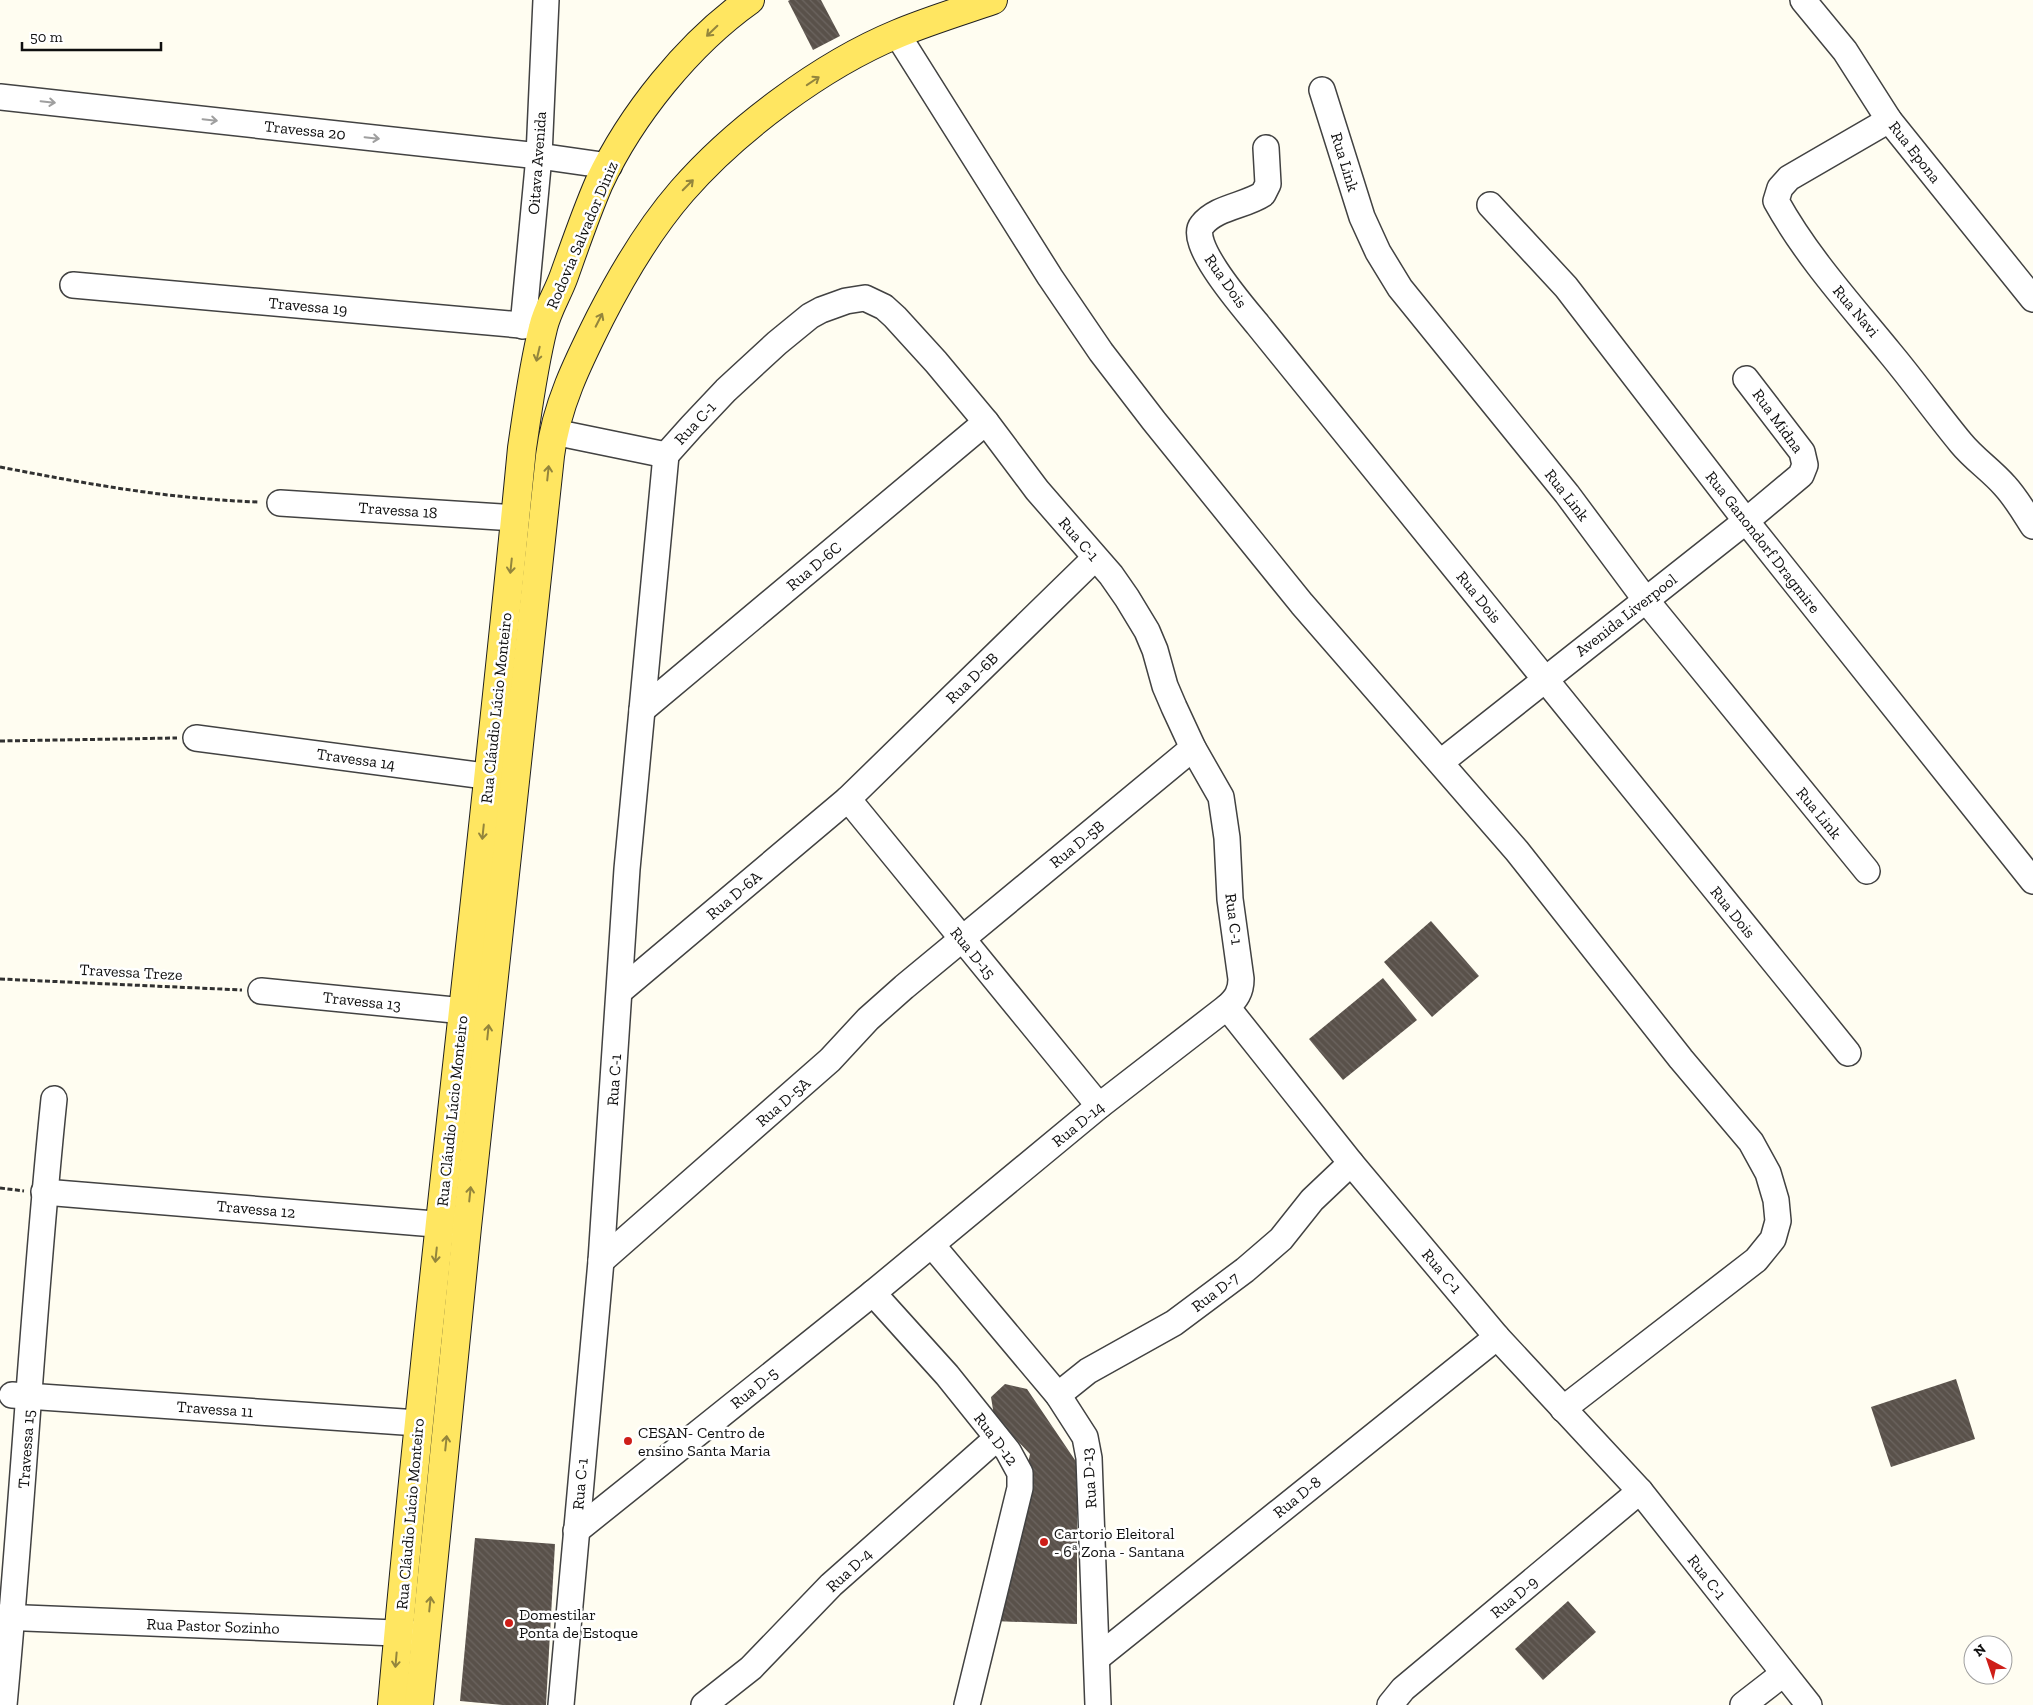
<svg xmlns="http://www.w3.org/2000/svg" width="2033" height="1705" viewBox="0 0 2033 1705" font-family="'Zilla Slab',serif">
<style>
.building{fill:url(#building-back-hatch)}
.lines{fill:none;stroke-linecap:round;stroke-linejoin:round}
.minor-casing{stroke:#424242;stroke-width:28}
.major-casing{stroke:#202020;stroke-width:30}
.path{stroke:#313131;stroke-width:3;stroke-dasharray:5 2.5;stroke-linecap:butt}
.minor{stroke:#fff;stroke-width:25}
.major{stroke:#ffe661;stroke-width:28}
.oneway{stroke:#93853c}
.oneway2{stroke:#9f9f9f}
.poi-dot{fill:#ce1e18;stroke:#fff;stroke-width:2}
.labels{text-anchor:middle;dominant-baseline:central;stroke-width:5;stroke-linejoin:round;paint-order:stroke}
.street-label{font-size:16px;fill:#0f0f0f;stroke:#fff}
.poi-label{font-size:16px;fill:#0f0f0f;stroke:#fff;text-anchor:start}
</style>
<defs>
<pattern id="building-back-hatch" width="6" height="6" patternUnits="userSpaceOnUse" patternTransform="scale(1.25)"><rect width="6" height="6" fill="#59514a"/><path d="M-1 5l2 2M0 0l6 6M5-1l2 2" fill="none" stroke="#6c6560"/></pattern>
</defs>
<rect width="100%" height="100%" fill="#fffdf1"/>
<!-- building -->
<g class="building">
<polygon points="790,0 821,0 840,36 813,50 788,1"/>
<polygon points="1431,921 1479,976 1432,1017 1384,962"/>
<polygon points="1383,978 1417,1020 1343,1080 1309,1039"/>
<polygon points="1956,1379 1975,1439 1891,1467 1871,1407"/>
<polygon points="1005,1384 1027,1389 1077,1463 1077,1624 993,1621 1030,1454 994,1416 991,1397"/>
<polygon points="475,1538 555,1544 546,1705 503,1705 460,1701"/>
<polygon points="1568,1601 1596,1632 1543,1680 1515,1649"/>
</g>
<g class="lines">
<defs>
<g id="minor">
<polyline points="1803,0 1845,51 1889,120 2033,299"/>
<polyline points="897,34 1050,277 1101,352 1154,421 1302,604 1517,851 1681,1059 1751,1142 1768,1173 1776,1200 1778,1221 1773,1239 1756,1260 1563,1409"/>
<polyline points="1322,90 1362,217 1378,252 1400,288 1567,494 1645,599 1867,871"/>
<polyline points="0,97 539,156 609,166"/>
<path d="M1889 120 1789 178 1780 188 1776 201C1807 257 1850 304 1890 353 1915 383 1937 414 1961 443 1974 459 1991 470 2005 486 2016 498 2024 512 2033 526"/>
<path d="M1266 148 1268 184 1263 194C1245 206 1216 207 1202 225 1187 243 1245 309 1258 325L1848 1053"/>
<polyline points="1490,205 1566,287 1746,521 2033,881"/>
<polyline points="73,285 543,327"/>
<polyline points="523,326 539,156 546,0"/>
<polyline points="554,432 666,455 627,869 601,1261 561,1705"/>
<path d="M666 455 692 426 726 390 777 343 810 316 821 310 846 301 865 298 884 307 895 317 936 362 986 422 1037 490 1111 575 1127 598 1147 631 1155 650 1165 686 1174 707 1193 748 1221 797 1227 838 1230 899 1241 979C1241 992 1236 999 1227 1007L1351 1163 1497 1337 1640 1491 1809 1705"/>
<polyline points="280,503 516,518"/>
<polyline points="642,710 986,422"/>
<polyline points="196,738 508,779"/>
<polyline points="1441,762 1746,521 1801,475 1805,465 1802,452 1746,379"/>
<polyline points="848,799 1099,1106"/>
<polyline points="261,991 464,1011"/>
<polyline points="620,991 848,799 1095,558"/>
<polyline points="44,1192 459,1226"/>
<polyline points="932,1245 1058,1395 1085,1437 1089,1458 1098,1705"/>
<polyline points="601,1261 830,1060 868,1019 904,987 1193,748"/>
<polyline points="873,1293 947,1375 1008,1451 1020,1473 1020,1488 967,1705"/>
<polyline points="12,1395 418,1423"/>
<polyline points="1058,1395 1088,1371 1174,1323 1245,1270 1281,1239 1312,1200 1351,1163"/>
<polyline points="576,1531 873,1293 1099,1106 1227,1007"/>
<polyline points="0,1617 420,1634"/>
<polyline points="1097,1658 1497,1337"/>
<path d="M4 1705C23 1503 33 1301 54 1099"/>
<polyline points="704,1705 751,1668 831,1585 997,1438"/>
<polyline points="1390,1705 1403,1689 1640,1491"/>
<polyline points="1743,1705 1783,1674"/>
</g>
<g id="major">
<path d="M392 1705C429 1285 482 867 522 448 528 408 533 368 543 328 547 310 558 293 564 276 575 245 586 213 599 183 631 115 688 44 750 0"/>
<path d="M419 1705 467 1227 550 456C556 406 578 362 600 318 623 273 649 229 682 191 735 130 822 65 897 34 928 21 961 11 993 0"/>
</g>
</defs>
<!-- minor casing -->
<use href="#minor" class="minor-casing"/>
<!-- major casing -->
<use href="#major" class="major-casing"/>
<!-- path -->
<g class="path">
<path d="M0 467C88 484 169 499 259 502"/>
<polyline points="0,741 177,738"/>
<polyline points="0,979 242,990"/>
<polyline points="0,1188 24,1191"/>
</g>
<!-- minor -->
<use href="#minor" class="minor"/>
<!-- major -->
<use href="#major" class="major"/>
</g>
<!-- one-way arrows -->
<defs><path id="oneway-shaft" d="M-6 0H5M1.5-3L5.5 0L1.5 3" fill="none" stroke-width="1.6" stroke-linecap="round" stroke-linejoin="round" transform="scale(1.25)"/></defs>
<g class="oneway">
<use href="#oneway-shaft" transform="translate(712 31) rotate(136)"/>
<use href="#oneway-shaft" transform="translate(813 81) rotate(-34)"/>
<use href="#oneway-shaft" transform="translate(688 185) rotate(-45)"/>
<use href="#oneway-shaft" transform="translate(599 320) rotate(-63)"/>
<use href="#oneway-shaft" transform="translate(538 354) rotate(103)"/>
<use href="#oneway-shaft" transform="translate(548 473) rotate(-84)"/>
<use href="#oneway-shaft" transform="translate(511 566) rotate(96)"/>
<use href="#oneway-shaft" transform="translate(483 832) rotate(96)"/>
<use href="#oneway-shaft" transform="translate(488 1032) rotate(-84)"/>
<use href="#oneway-shaft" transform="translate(470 1194) rotate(-84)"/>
<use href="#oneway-shaft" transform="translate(436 1255) rotate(96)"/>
<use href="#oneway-shaft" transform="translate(446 1443) rotate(-84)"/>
<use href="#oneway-shaft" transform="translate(430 1604) rotate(-84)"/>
<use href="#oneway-shaft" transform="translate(396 1660) rotate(95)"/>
</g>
<g class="oneway2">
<use href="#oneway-shaft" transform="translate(48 102) rotate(6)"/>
<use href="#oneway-shaft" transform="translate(210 120) rotate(6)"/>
<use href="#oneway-shaft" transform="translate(372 138) rotate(6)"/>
</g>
<!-- markers -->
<g class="poi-dot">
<circle cx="628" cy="1441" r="5"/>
<circle cx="1044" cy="1542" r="5"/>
<circle cx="509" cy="1623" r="5"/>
</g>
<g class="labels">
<!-- street labels -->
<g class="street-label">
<text transform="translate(305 130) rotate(6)">Travessa 20</text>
<text transform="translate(1915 152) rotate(52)">Rua Epona</text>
<text transform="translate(1345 162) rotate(73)">Rua Link</text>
<text transform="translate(537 163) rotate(-86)">Oitava Avenida</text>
<text transform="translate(582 235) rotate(-67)">Rodovia Salvador Diniz</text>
<text transform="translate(1226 281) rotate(55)">Rua Dois</text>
<text transform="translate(308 306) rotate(5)">Travessa 19</text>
<text transform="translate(1856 311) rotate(50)">Rua Navi</text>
<text transform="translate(1778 421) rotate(54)">Rua Midna</text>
<text transform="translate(695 423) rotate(-47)">Rua C-1</text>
<text transform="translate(1567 495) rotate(52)">Rua Link</text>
<text transform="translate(398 510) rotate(4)">Travessa 18</text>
<text transform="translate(1079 539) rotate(49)">Rua C-1</text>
<text transform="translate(1763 542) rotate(52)">Rua Ganondorf Dragmire</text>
<text transform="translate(814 566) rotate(-40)">Rua D-6C</text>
<text transform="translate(1479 597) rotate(51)">Rua Dois</text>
<text transform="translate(1626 615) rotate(-38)">Avenida Liverpool</text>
<text transform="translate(972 678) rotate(-44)">Rua D-6B</text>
<text transform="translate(496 708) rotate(-84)">Rua Cláudio Lúcio Monteiro</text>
<text transform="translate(356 759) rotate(8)">Travessa 14</text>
<text transform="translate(1819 813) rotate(51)">Rua Link</text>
<text transform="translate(1077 844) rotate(-39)">Rua D-5B</text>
<text transform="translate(734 895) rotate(-40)">Rua D-6A</text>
<text transform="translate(1733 912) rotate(51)">Rua Dois</text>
<text transform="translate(1234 919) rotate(83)">Rua C-1</text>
<text transform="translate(973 953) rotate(51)">Rua D-15</text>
<text transform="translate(131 972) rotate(3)">Travessa Treze</text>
<text transform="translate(362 1001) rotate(6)">Travessa 13</text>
<text transform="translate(614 1080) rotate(-86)">Rua C-1</text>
<text transform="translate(783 1102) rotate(-41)">Rua D-5A</text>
<text transform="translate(452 1111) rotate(-84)">Rua Cláudio Lúcio Monteiro</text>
<text transform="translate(1078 1124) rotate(-39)">Rua D-14</text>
<text transform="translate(256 1209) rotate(5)">Travessa 12</text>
<text transform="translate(1442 1271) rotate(50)">Rua C-1</text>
<text transform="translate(1215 1292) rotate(-37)">Rua D-7</text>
<text transform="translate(754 1388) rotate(-39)">Rua D-5</text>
<text transform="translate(215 1409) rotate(4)">Travessa 11</text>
<text transform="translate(996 1439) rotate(53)">Rua D-12</text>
<text transform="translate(26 1449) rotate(-86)">Travessa 15</text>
<text transform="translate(1089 1478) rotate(-94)">Rua D-13</text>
<text transform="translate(580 1484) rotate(-85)">Rua C-1</text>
<text transform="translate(1297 1497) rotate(-39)">Rua D-8</text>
<text transform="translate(410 1514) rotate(-85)">Rua Cláudio Lúcio Monteiro</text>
<text transform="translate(849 1570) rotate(-43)">Rua D-4</text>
<text transform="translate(1707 1577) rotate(52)">Rua C-1</text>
<text transform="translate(1514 1597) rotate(-40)">Rua D-9</text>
<text transform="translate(213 1626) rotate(2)">Rua Pastor Sozinho</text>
</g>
<!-- poi labels -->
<g class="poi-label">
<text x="638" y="1432">CESAN- Centro de<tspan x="638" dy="18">ensino Santa Maria</tspan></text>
<text x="1054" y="1533">Cartorio Eleitoral<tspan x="1054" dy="18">- 6ª Zona - Santana</tspan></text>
<text x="519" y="1614">Domestilar<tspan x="519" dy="18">Ponta de Estoque</tspan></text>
</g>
</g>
<!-- north arrow -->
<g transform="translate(1988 1660) rotate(320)"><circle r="24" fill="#ffffff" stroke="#9f9f9f"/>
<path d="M0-4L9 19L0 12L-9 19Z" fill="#ce1e18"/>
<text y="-8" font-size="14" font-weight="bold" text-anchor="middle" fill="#0f0f0f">N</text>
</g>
<!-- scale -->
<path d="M22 42v8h139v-8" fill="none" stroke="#0f0f0f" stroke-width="2.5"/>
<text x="30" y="42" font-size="15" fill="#0f0f0f" stroke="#ffffff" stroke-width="4" paint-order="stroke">50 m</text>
</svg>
